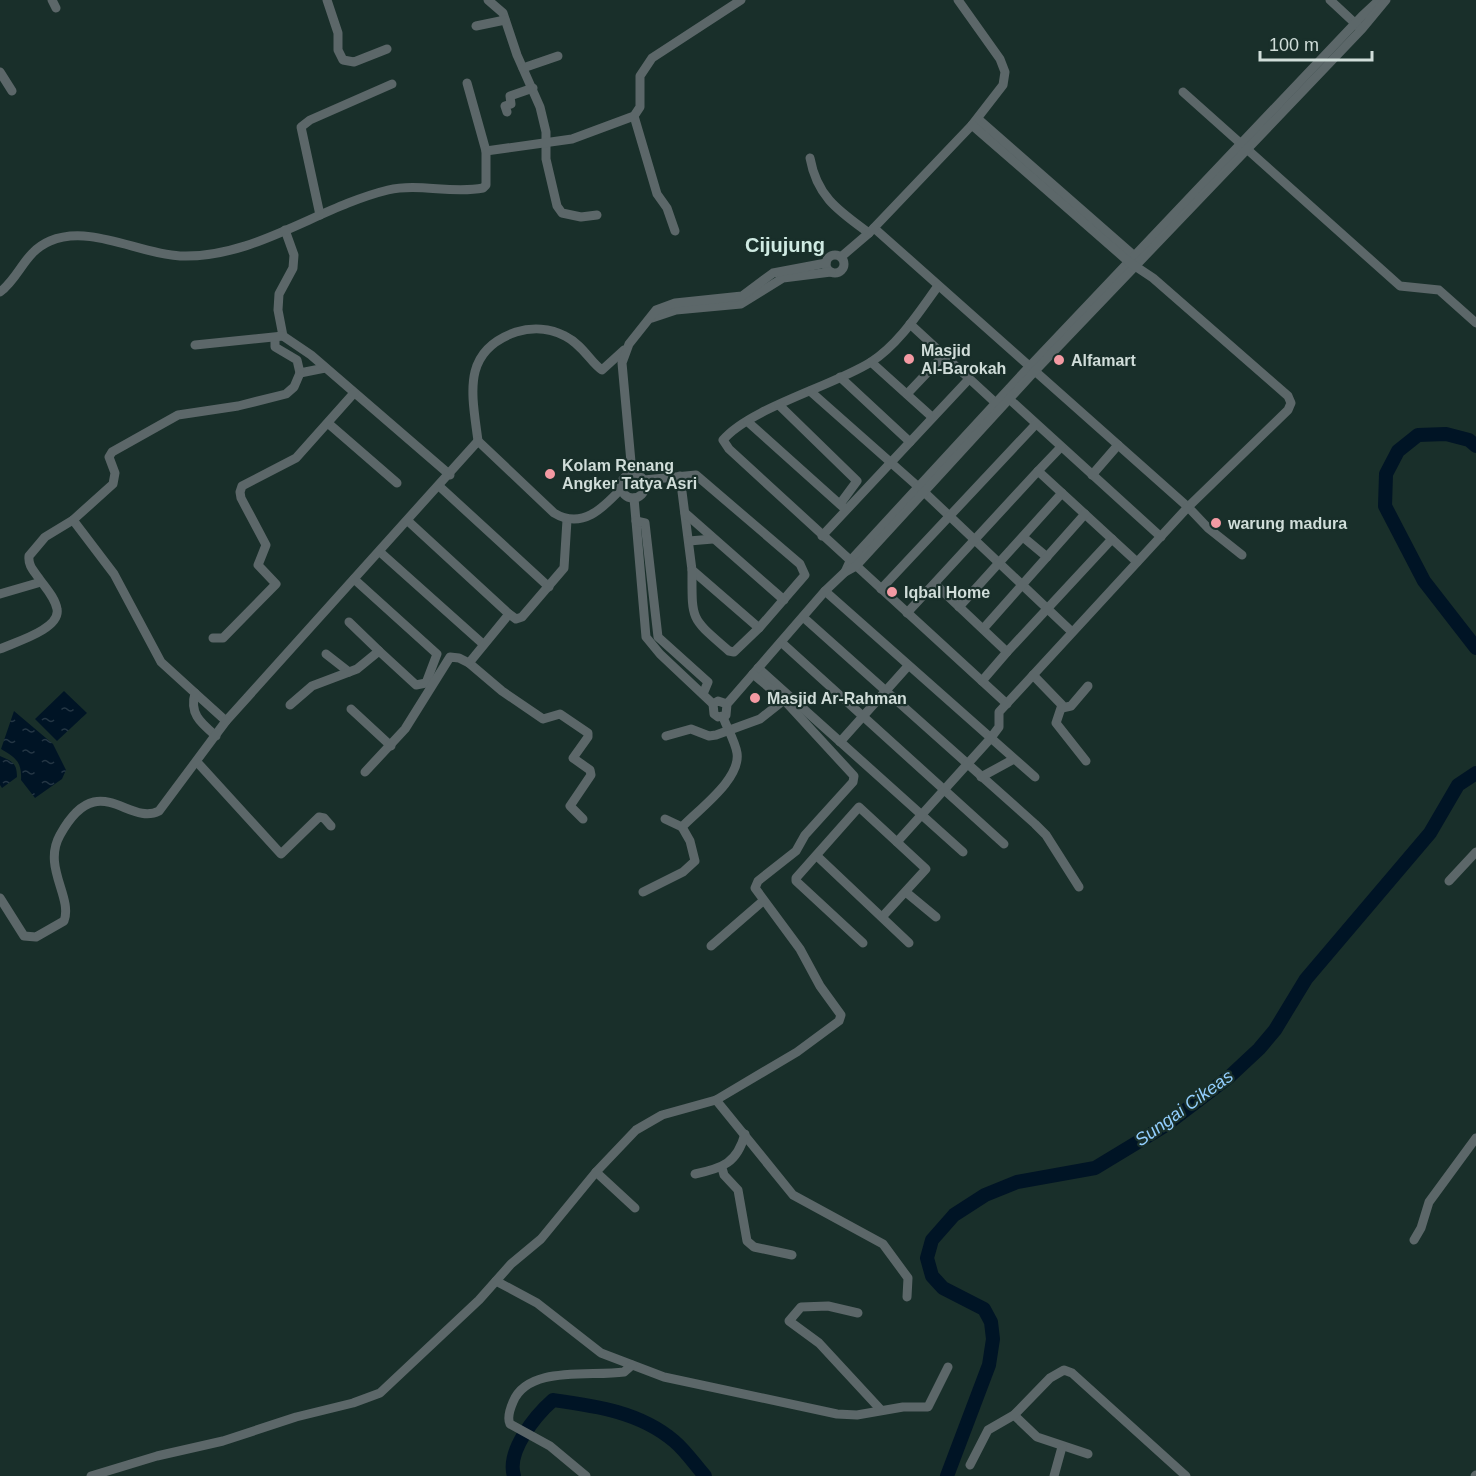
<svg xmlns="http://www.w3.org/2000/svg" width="1476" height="1476" viewBox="0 0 1476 1476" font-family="Arial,sans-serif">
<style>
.water{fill:url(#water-ripples)}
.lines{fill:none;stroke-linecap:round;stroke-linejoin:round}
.river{stroke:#001425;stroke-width:14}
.minor{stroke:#5c6769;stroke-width:9}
.poi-dot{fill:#f49aa3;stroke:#192f2a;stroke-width:2}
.labels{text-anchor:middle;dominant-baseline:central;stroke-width:4.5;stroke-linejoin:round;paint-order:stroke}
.poi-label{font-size:16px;font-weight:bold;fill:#d0ddd9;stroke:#192f2a;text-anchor:start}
.water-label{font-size:18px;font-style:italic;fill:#93cffe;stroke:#192f2a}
.quarter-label{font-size:20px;font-weight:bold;fill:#cfeae2;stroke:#192f2a}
</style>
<defs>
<pattern id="water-ripples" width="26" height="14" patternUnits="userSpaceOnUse" patternTransform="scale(1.5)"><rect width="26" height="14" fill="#001425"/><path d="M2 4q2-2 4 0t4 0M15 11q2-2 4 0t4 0" fill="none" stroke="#243644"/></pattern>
</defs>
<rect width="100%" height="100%" fill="#192f2a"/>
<!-- water -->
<g class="water">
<polygon points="64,691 87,713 57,741 35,719"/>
<path d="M14 711 53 744 66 770 62 779 35 798 21 780C22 762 16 758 1 749Z"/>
<path d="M0 756C12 761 17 763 17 777L2 788 0 785Z"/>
</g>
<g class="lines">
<!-- river -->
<g class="river">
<polyline points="1476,446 1469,440 1446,434 1418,435 1398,451 1386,474 1385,506 1424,581 1476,648"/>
<path d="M514 1476C506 1451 536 1415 553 1400 596 1406 640 1412 674 1441 686 1451 695 1465 705 1476"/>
<polyline points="947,1476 989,1365 993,1339 991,1322 984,1309 943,1288 932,1276 927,1258 932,1240 954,1215 985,1195 1017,1182 1095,1168 1166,1125 1229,1077 1259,1049 1275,1030 1306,979 1430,833 1458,785 1476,773"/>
</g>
<!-- minor -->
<g class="minor">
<polyline points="52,0 56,8"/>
<polyline points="327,0 338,33 338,50 343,60 354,62 387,49"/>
<polyline points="488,0 503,13 517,55 540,107 546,132 546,159 557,206 562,213 581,217 597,215"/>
<polyline points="1330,0 1359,27"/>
<polyline points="476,26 505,20"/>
<polyline points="523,68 558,56"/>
<polyline points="0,72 12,91"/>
<polyline points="467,83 486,151"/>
<polyline points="1183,92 1400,286 1439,290 1476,323"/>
<polyline points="507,112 505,106 511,104 510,96 533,88"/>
<polyline points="634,116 657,194 667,208 675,231"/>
<polyline points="978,119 1139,260"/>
<path d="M810 158C817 197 839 211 869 233"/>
<polyline points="320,215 301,127 310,120 392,84"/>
<polyline points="874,228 1188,507 1208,528 1242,555"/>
<circle cx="835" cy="264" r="9"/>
<polyline points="841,257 869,233 972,125 1003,85 1005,72 1000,59 958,0"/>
<path d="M938 286C919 312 899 344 871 362 833 386 750 408 723 440L729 449 1007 704"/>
<path d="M0 292C20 277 24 252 50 241 90 224 139 254 180 256 254 259 318 207 388 190 419 183 452 194 483 188L486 185V151L572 139 634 116 640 107V76L652 58 741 0"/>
<polyline points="652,318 676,310 741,304 783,278 831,272"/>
<polyline points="910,324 999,406"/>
<polyline points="283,336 278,310 279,294 293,268 294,255 285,230"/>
<polyline points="275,338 275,347 297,360 300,373 325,368"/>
<polyline points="195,345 283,336 311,355 450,475"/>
<polyline points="871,362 932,417"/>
<polyline points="840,377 910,442"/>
<polyline points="810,391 923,491 1072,632"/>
<polyline points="907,394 944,355"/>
<polyline points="1007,397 1161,537"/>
<polyline points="779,405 857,481 840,504"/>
<polyline points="748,422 844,508"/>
<polyline points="329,424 397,483"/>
<path d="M478 441C472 394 461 351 516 332 532 327 550 328 565 336 583 345 591 363 602 370L624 350"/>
<polyline points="1038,471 1061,447"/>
<polyline points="632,473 622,363 629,344 656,310 675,303 742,296 773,273 826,263"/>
<circle cx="633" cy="486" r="12"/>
<polyline points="1092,475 1118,445"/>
<polyline points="680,476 692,570 759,628"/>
<path d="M644 480 696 475 800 564 805 575 759 628 734 652 729 651C690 617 692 622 692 570"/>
<polyline points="439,486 549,587"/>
<polyline points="634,498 646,637 660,654 713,704"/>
<polyline points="685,513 784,600"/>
<path d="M73 520 114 574 161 662 195 693C189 714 201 723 216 736"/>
<polyline points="408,521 509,614"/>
<polyline points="636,521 645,523 658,637 708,682 703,694"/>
<polyline points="822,536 969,379"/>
<polyline points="1023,537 1047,557"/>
<polyline points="689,541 713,539"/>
<polyline points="380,552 483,644"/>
<polyline points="845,572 850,561 1028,368 1362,16 1376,3 1385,0"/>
<polyline points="935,584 1007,652 1112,539"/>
<polyline points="881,589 1036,424"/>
<polyline points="825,591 1035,777"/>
<polyline points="0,594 41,582"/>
<polyline points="959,607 1062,493"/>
<polyline points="907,613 1038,471 1137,562"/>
<polyline points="803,617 1035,824 1046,835 1079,887"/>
<polyline points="349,622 379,651"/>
<polyline points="983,629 1085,514"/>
<polyline points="213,638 223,638 276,584 258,565 266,545 241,498 240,492 242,486 296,458 354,393"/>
<polyline points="781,642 1004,844"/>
<path d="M0 649C15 642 61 629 57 609 55 597 44 586 38 577 33 570 28 565 29 556L45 537 73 520 113 484 115 473 109 457 112 452 178 415 238 406 286 394 294 387 300 373"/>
<polyline points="326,654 349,672"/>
<polyline points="469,663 502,691 543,719 560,714 588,733 588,737 573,758 590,770 591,775 570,806 583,819"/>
<polyline points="758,668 963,852"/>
<polyline points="1033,675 1062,705 1056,723 1086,761"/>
<polyline points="982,681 1007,652"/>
<polyline points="195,693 226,721"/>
<polyline points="727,704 718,701 713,704 714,714 718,717 726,715 727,704 825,591 845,572 856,566 1034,372 1362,29 1386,0"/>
<polyline points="290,705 312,686 357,669 379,651 416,685 426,683 437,654 354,579"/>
<polyline points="1062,708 1071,706 1088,686"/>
<polyline points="351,709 391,746"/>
<polyline points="666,736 691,729 709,736 716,735 760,719 784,700"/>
<polyline points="840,742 908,666"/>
<polyline points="197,762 281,854 319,817 324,818 331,826"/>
<polyline points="365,772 405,729 450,657 459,658 469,663 509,614 516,619 522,617 564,568 567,520"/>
<polyline points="981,777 1014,759"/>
<polyline points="665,819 682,827"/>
<polyline points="897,842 990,739 999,727 999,712 1188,507 1288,410 1291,403 1288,396 1153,278 1129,262 972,125"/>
<polyline points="817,856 909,943"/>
<polyline points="1449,881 1476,852"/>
<path d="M643 892 683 872 695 861 690 841 682 827C699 809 741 779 737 753 735 741 727 728 723 717"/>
<polyline points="907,893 936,917"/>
<path d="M0 898 24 936 36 937 64 921C73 897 42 867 60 835 98 766 128 827 159 811L226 721 478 441 554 513C582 530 603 508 621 489"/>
<polyline points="863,943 796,881 796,878 859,807 926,869 883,916"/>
<polyline points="711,946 763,901"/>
<polyline points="716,1100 793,1195 883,1244 908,1278 907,1297"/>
<polyline points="722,1168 724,1175 738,1190 747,1241 754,1247 792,1255"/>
<polyline points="596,1172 635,1208"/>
<path d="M695 1174C723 1168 737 1163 745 1134"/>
<polyline points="1414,1240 1421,1228 1429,1202 1476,1138"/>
<polyline points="496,1281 537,1303 601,1353 664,1377 837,1414 857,1415 903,1407 928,1407 948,1367"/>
<polyline points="858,1313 828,1306 801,1307 789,1321 819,1343 881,1410"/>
<polyline points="1014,1415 1037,1437 1088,1454"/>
<polyline points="970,1465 988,1430 1014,1415 1050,1378 1064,1370 1072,1373 1186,1476"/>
<polyline points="91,1476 157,1456 223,1441 296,1417 353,1403 380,1393 479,1300 511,1264 541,1239 596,1172 636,1130 662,1115 716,1100 797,1052 839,1021 841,1015 820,986 800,949 755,888 758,881 796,851 805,835 853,782 854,776 784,700 753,674"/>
<path d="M586 1476 550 1446 510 1424C507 1418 510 1409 513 1402 528 1365 590 1377 624 1372L632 1365"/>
<polyline points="1054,1476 1062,1447"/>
<polyline points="1475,1476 1476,1475"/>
</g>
</g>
<!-- markers -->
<g class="poi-dot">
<circle cx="909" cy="359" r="6"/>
<circle cx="1059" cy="360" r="6"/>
<circle cx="550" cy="474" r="6"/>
<circle cx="1216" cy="523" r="6"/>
<circle cx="892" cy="592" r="6"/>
<circle cx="755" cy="698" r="6"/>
</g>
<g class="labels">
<!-- poi labels -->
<g class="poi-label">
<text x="921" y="350">Masjid<tspan x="921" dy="18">Al-Barokah</tspan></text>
<text x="1071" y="360">Alfamart</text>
<text x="562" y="465">Kolam Renang<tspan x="562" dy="18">Angker Tatya Asri</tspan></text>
<text x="1228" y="523">warung madura</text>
<text x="904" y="592">Iqbal Home</text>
<text x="767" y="698">Masjid Ar-Rahman</text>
</g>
<!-- water labels -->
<g class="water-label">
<text transform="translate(1184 1108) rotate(-36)">Sungai Cikeas</text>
</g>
<!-- quarter labels -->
<g class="quarter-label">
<text x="785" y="245">Cijujung</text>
</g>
</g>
<!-- scale -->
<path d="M1260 51v9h112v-9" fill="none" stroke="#d0ddd9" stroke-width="3"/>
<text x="1269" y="51" font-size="18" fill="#d0ddd9" stroke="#192f2a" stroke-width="4.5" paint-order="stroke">100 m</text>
</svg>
